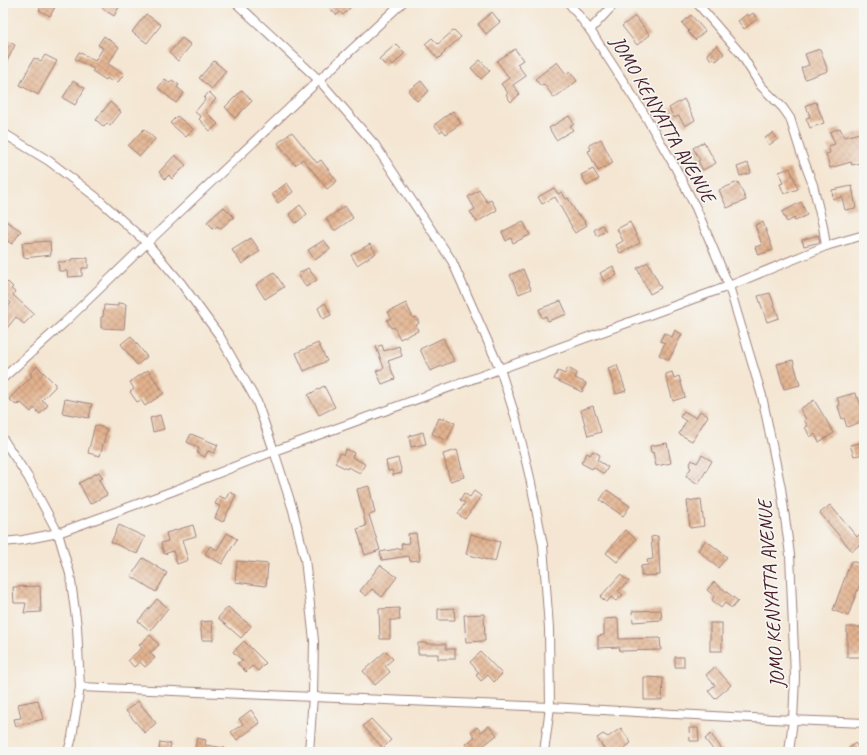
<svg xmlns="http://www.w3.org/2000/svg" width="867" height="755" viewBox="0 0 867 755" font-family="Caveat,sans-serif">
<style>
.building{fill:url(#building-cross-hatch)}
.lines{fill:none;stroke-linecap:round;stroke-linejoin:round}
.street-casing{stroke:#9f827e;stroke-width:10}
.street{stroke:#fff;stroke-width:8}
.labels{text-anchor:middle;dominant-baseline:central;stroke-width:3.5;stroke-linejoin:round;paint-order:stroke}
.street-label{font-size:20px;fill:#4a1f2b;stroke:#f6f6f2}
</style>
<defs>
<pattern id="building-cross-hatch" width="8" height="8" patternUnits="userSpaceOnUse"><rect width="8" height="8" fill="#e2b28e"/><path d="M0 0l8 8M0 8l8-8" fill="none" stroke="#b99074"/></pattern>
</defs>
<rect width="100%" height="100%" fill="#f6f6f2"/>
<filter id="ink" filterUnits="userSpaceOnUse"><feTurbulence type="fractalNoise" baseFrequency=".025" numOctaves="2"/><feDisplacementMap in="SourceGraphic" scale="8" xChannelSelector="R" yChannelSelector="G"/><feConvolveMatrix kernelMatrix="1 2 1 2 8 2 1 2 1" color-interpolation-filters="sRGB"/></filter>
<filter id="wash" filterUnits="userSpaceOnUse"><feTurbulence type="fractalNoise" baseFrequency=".012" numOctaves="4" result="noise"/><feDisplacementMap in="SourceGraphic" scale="16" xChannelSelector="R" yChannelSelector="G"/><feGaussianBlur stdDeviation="0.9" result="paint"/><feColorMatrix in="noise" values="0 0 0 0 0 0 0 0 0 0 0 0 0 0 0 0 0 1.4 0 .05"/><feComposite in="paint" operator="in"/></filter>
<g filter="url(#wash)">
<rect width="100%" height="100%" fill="#f4e6d2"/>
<g id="blocks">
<!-- building -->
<g class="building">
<polygon points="43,3 57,3 50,16 39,10"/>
<polygon points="105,3 121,3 114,16 102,8"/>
<polygon points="334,3 355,3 343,15 340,12 337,15 329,8"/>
<polygon points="492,12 500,22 486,34 478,24"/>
<polygon points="753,13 757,19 744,29 738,21 747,14 749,16"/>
<polygon points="146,14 161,25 147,43 132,32"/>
<polygon points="691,15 705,31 695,40 688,32 689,31 682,23"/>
<polygon points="635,16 650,35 637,45 622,26"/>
<polygon points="454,30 461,37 445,51 445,52 438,59 425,44 432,38 438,44"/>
<polygon points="104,36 119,47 108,64 124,74 118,82 113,79 111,81 107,78 106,80 92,71 94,69 75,59 79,52 95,61 103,48 98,45"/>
<polygon points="182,38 191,45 178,61 169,53"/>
<polygon points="3,39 15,45 3,69"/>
<polygon points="396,44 405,53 392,66 389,62 385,65 379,59"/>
<polygon points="717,45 724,54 716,61 713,58 711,60 707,54"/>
<polygon points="515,49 523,60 517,64 526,76 513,85 520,94 511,102 506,95 508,93 501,84 509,78 497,61"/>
<polygon points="820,49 828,71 805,79 801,68 809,65 805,54"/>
<polygon points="45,55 57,61 38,95 20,85 34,58 41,61"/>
<polygon points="480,60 490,71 481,79 471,68"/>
<polygon points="214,61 226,71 212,89 199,78"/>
<polygon points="557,62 566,74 570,71 577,81 554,98 544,84 541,86 535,79"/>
<polygon points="165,79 170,83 172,80 179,85 177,87 184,93 176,103 158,88"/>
<polygon points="73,81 85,88 75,105 63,98"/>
<polygon points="421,81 429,91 417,101 408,91"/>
<polygon points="242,90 252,101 235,118 225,107"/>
<polygon points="209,92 216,99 205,111 218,124 210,131 199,119 201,117 195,112 205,100 204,98"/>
<polygon points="684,99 695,120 685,126 679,116 674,118 669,108"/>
<polygon points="110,102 121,112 110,126 107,123 104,127 96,120"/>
<polygon points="816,102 824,123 810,128 806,118 810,117 806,105"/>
<polygon points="453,111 461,123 446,134 443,130 440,132 434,125"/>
<polygon points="177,116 193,129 186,137 170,123"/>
<polygon points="569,116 574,124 570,126 573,130 556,140 549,128"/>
<polygon points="840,128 844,137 864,132 864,162 852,165 851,162 830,168 826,154 830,153 828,146 835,144 830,132"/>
<polygon points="144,129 155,139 140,156 128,146"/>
<polygon points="292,132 317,163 321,160 337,181 327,189 303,159 295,165 278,143"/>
<polygon points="773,133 778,139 769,145 765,138"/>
<polygon points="601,139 613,163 598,171 588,151 591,150 589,145"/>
<polygon points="704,142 716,163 703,170 698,161 700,160 693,148"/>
<polygon points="175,155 186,165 172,179 169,175 165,179 159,172"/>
<polygon points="748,163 751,173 740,176 737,167"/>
<polygon points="790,168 798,189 784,194 780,184 783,183 779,172"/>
<polygon points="593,169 599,179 587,186 581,175"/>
<polygon points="738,182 746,200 727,208 719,190"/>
<polygon points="287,183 293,192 278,203 272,194"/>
<polygon points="852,186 856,208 845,210 842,197 833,199 832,190"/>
<polygon points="554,188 558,194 562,192 566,199 568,198 578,216 580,215 587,225 575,233 571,227 572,227 555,197 542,204 538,197"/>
<polygon points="479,190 487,202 491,200 497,210 477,222 470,212 475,209 468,197"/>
<polygon points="801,202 807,215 795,221 794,218 787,222 782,212"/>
<polygon points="300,205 307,214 296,223 289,214"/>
<polygon points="345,206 353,218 336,230 334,230 326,219"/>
<polygon points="224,207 234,217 220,229 217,226 214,229 207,222"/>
<polygon points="3,219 21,231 12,244 3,238"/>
<polygon points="523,221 530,235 513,243 511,238 506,241 502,232"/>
<polygon points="630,222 640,243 620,253 616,245 623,241 617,229"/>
<polygon points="763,222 773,250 758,255 755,247 762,245 755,225"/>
<polygon points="602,225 606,231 597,236 594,230"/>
<polygon points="818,235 820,242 804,246 802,240"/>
<polygon points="251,238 260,251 242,264 232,250"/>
<polygon points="324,240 330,249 315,260 308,250"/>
<polygon points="50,241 51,255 24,258 22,243"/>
<polygon points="370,244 376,253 357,265 351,255"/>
<polygon points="88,258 88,268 82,268 82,276 68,277 67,271 59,271 58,262 71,261 71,259"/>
<polygon points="648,262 661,288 650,294 637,268"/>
<polygon points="613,266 617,275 604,281 600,273"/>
<polygon points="308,268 317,280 306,287 298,274"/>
<polygon points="523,269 531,289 519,294 510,275"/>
<polygon points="274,272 284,287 265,299 256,285"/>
<polygon points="8,282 13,287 11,289 15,292 13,295 34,314 24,324 16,317 3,333 3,313 11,303 3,296 3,287"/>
<polygon points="770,293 779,318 767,322 758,296"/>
<polygon points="561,301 567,314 548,321 546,316 542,318 539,309"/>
<polygon points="118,303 126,304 124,329 101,328 101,317 103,317 104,305 118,306"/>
<polygon points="325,303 331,315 323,319 318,308"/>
<polygon points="406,303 413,318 416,317 419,323 416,325 418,331 400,339 394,327 391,328 387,320 391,318 388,312"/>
<polygon points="675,330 682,334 669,360 659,355 665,343 660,341 664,333 672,337"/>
<polygon points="131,336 147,357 137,365 121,344"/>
<polygon points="443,338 454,361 430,371 420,349"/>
<polygon points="318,343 327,361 304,371 296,353"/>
<polygon points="382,345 384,351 399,346 402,356 388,361 395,379 382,384 376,371 384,368 376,347"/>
<polygon points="793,360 800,385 784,389 777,364"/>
<polygon points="617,365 626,391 616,394 608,368"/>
<polygon points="37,366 55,384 55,387 42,400 48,405 40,414 34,408 31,412 21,403 19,405 18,403 16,405 9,399 32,376 30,374"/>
<polygon points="568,368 577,373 575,378 586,383 582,392 554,379 558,371 565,374"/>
<polygon points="148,370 164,393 145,406 141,400 137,402 130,392 134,389 130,382"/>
<polygon points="672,372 674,378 679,376 685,397 673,401 666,377 666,374"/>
<polygon points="324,386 335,407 319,415 308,395"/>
<polygon points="855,393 856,397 858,397 864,415 864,421 847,427 844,418 842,419 838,406 840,405 837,398"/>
<polygon points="65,399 92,404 89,418 62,413"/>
<polygon points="814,400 834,433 819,442 815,434 810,437 805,427 808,426 804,420 806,419 800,409"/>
<polygon points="593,406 601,432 588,436 581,410"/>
<polygon points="684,411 696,418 700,411 708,416 692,441 679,434 686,421 680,417"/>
<polygon points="160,415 164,429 153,432 150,418"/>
<polygon points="439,418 444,420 444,418 455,423 447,441 432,434"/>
<polygon points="95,425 107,429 100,456 88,453"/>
<polygon points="423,432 426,444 411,447 409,436"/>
<polygon points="191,434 218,445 214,453 208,451 205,457 197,453 199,448 187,442"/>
<polygon points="864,442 864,454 854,456 850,445"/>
<polygon points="667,443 671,463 656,466 653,452 651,453 650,446"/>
<polygon points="346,449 354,453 352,457 365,464 360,473 348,467 347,469 335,463 340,453 343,455"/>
<polygon points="457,450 464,477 450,481 443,454"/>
<polygon points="593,451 600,455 597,460 608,467 604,474 593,467 592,469 581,463 587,453 590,455"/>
<polygon points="702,455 712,461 698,484 686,476 691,468 689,466 692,460 697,463"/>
<polygon points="398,458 402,473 393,475 392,470 388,471 386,461"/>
<polygon points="99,472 103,478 99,480 107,495 90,504 79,483"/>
<polygon points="369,486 375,513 369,515 380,550 365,555 357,529 366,526 357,489"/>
<polygon points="607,490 630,506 623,516 600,500"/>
<polygon points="474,491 481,496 465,519 458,514 465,503 460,500 464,493 470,497"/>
<polygon points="229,492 236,495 223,522 215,518 220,506 215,504 219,496 226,499"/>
<polygon points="701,499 704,526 690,528 687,501"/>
<polygon points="830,505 857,537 860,534 864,539 864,541 852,551 820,513"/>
<polygon points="119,525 145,537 137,554 111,542"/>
<polygon points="193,525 196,536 182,540 188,560 177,564 173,551 164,554 161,543 168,541 166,533"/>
<polygon points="625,530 636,539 617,562 606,553"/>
<polygon points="227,533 237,539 222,564 205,554 210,546 217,550"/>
<polygon points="416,533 420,560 410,561 409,556 382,560 380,552 402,548 401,544 409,543 408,534"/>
<polygon points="471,534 500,542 495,562 466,554"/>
<polygon points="658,536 660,575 641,576 641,566 648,565 647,560 653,559 651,537"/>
<polygon points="706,540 727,557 718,568 698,550"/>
<polygon points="143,558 167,573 156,592 131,576"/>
<polygon points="237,561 268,564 266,586 235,582"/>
<polygon points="851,561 864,565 864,573 848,616 833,610"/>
<polygon points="380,565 397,577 382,597 372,589 366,596 360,591"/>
<polygon points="620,575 629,581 618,591 623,595 616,601 611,597 607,602 600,597"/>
<polygon points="714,582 738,601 732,608 725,603 721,608 712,600 714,596 707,590"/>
<polygon points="40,586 41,612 24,613 26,603 14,603 13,587"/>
<polygon points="157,599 168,608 150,631 138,621"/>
<polygon points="228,607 251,626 241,638 218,618"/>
<polygon points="399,608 400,620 390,620 390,639 380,639 379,609"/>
<polygon points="454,608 455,620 438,620 438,609"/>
<polygon points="661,610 662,620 633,622 632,611"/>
<polygon points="484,614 485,641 466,642 464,615"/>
<polygon points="618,618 619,639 660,638 661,650 620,651 619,647 598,648 598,636 604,635 604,619"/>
<polygon points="212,621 213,640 202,640 200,622"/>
<rect x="710" y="623" width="12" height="28"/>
<rect x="847" y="627" width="14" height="30"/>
<polygon points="150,635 159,645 150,653 155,658 145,667 140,662 134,667 128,660 142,648 139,645"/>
<polygon points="244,641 266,663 258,671 252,666 246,672 237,663 243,661 233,652"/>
<polygon points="418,643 427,643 427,644 446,644 446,649 455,649 455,659 438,659 438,654 418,654"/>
<polygon points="386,651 393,659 385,666 390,672 375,685 363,671"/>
<polygon points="481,652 502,674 494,682 488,675 481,681 476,675 479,673 470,662"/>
<rect x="675" y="657" width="9" height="10"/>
<polygon points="715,667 731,685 715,699 708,691 715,685 706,675"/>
<polygon points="644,677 663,678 662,700 644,700"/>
<polygon points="38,700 43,719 16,726 14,719 21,718 18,704"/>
<polygon points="138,701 156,723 145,733 126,711"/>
<polygon points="251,710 260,723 237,740 231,732 243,724 239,719"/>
<polygon points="371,719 391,740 383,748 363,726"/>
<polygon points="489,726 497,735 475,752 471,752 465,745 475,737 471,732 477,727 481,732"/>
<polygon points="621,728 631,743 624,748 627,752 606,752 597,738 603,734 608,737"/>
<polygon points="689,728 698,728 699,741 690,741"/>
<polygon points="711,734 724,752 715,752 705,739"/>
<polygon points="197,738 206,740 205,745 225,748 224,752 194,752"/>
<polygon points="160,742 171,744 169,752 159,750"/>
<polygon points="855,743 862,752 845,752"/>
</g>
</g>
</g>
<g filter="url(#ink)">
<use href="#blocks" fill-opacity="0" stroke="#9f827e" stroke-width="1"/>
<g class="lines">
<defs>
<g id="street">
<polyline points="236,3 319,80 375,145 452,261 500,369 516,419 530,478 543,545 549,628 550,707 544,752"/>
<polyline points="569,3 590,30 643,112 675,167 696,208 729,286 762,396 781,488 790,555 795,677 793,720 789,752"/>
<polyline points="697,3 741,54 761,86 783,108 790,118 801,153 813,185 823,226 826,246"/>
<polyline points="590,30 615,3"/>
<polyline points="3,133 49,161 96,197 147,243 181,283 219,335 257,402 274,451 293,510 305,559 314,641 313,696 309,752"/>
<polyline points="3,378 64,323 147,243 319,80 402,3"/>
<polyline points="3,439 28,477 58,533 70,574 77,626 80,687 72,737 68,752"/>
<polyline points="3,542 23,540 58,533 173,491 274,451 729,286 826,246 864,235"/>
<path d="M80 687C236 693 392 699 549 707 654 713 759 719 864 723"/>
</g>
</defs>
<!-- street casing -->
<use href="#street" class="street-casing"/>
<!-- street -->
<use href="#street" class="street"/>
</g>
</g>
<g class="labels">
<!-- street labels -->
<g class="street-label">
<text transform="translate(663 119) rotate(60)">JOMO KENYATTA AVENUE</text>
<text transform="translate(771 594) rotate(-94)">JOMO KENYATTA AVENUE</text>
</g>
</g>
<!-- margin -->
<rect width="867" height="755" fill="none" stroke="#f6f6f2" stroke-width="16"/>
</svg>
